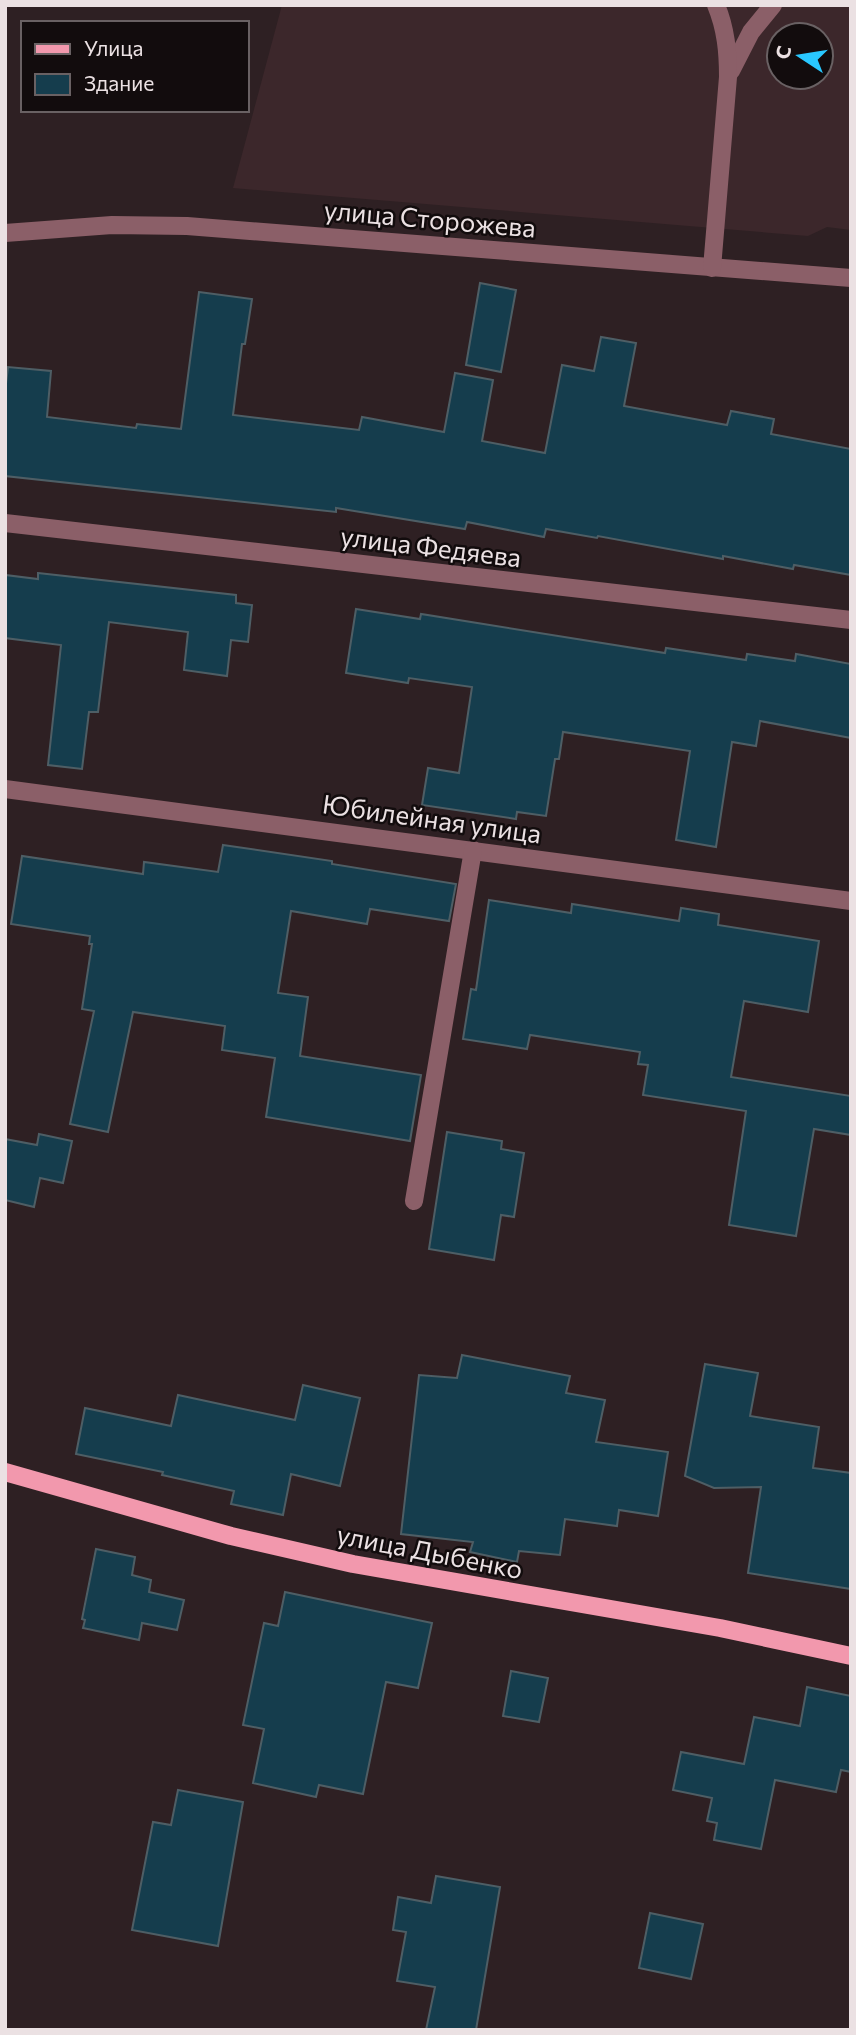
<svg xmlns="http://www.w3.org/2000/svg" width="856" height="2035" viewBox="0 0 856 2035" font-family="Commissioner,sans-serif">
<style>
.built{fill:#3c272b;fill-rule:evenodd}
.building{fill:#153d4d;stroke:#4e5e65;stroke-width:2}
.lines{fill:none;stroke-linecap:round;stroke-linejoin:round}
.minor{stroke:#8b5f68;stroke-width:18}
.major{stroke:#f298ad;stroke-width:18}
.labels{text-anchor:middle;dominant-baseline:central;stroke-width:5;stroke-linejoin:round;paint-order:stroke}
.street-label{font-size:26px;fill:#ebe1e3;stroke:#120c0d}
</style>
<rect width="100%" height="100%" fill="#2e2023"/>
<!-- built -->
<path class="built" d="M282 5H851V230L827 227 808 236 233 188ZM779 35H821V77H779Z"/>
<!-- building -->
<g class="building">
<polygon points="480,283 516,290 501,372 466,365"/>
<polygon points="199,292 252,299 245,344 242,344 233,415 359,430 362,417 444,432 455,373 493,380 482,441 545,453 562,365 594,371 601,337 636,343 624,406 727,425 731,411 774,419 771,434 851,449 851,575 794,565 793,569 723,556 723,559 598,536 597,538 546,529 544,537 467,522 465,529 336,508 336,512 5,476 5,392 8,367 51,371 47,417 136,428 137,424 181,429"/>
<polygon points="38,573 236,595 236,603 252,605 248,642 231,640 227,676 184,670 188,632 109,622 98,712 89,712 82,769 48,765 61,645 5,638 5,575 38,579"/>
<polygon points="356,609 420,619 421,614 665,653 666,648 746,660 747,654 795,661 796,654 851,664 851,738 760,721 756,746 732,742 716,847 676,840 690,751 563,732 559,759 555,759 546,816 517,812 516,819 422,805 428,768 459,773 472,687 409,678 408,683 346,673"/>
<polygon points="223,845 332,861 332,864 456,884 449,921 370,909 367,924 291,911 278,993 308,997 300,1056 421,1075 410,1141 266,1117 275,1058 222,1050 225,1026 133,1012 108,1132 70,1124 94,1011 82,1009 92,944 89,944 90,936 11,924 22,856 143,874 144,862 218,872"/>
<polygon points="489,900 571,913 572,904 679,921 681,908 719,914 718,925 819,941 808,1012 744,1001 731,1077 851,1096 851,1135 814,1129 796,1236 729,1225 746,1111 643,1095 648,1065 638,1064 640,1052 530,1035 527,1049 463,1039 471,989 476,990"/>
<polygon points="447,1132 502,1141 501,1149 524,1153 514,1217 501,1215 494,1260 429,1249"/>
<polygon points="39,1134 72,1141 63,1183 40,1178 34,1207 5,1200 5,1139 37,1145"/>
<polygon points="462,1355 570,1376 566,1393 605,1400 596,1442 668,1452 658,1516 619,1510 617,1526 565,1519 560,1555 519,1551 517,1562 470,1552 473,1542 401,1534 419,1375 457,1378"/>
<polygon points="705,1364 758,1373 750,1416 819,1427 813,1468 851,1473 851,1589 748,1573 761,1487 714,1488 685,1476"/>
<polygon points="303,1385 360,1398 340,1486 291,1474 283,1515 231,1504 234,1491 162,1475 163,1472 76,1454 85,1408 171,1426 178,1395 295,1420"/>
<polygon points="96,1549 135,1557 132,1575 151,1580 149,1592 184,1600 177,1630 142,1623 139,1640 83,1628 85,1620 82,1619"/>
<polygon points="285,1592 432,1623 418,1688 386,1682 363,1794 319,1785 316,1797 253,1783 264,1729 243,1725 264,1623 278,1626"/>
<polygon points="511,1671 548,1678 539,1722 503,1716"/>
<polygon points="807,1687 851,1696 851,1772 841,1770 836,1792 775,1780 761,1849 714,1840 717,1823 707,1821 712,1798 673,1790 681,1752 744,1764 754,1717 800,1726"/>
<polygon points="178,1790 243,1802 218,1946 132,1930 153,1822 171,1825"/>
<polygon points="436,1876 500,1887 476,2030 426,2030 435,1987 397,1981 406,1932 393,1930 398,1897 431,1903"/>
<polygon points="650,1913 703,1924 691,1979 639,1968"/>
</g>
<g class="lines">
<!-- minor -->
<g class="minor">
<polyline points="731,71 751,32 773,5"/>
<polyline points="5,233 112,225 187,226 851,278"/>
<path d="M712 268 728 77C728 52 726 29 716 5"/>
<polyline points="5,523 851,620"/>
<polyline points="5,789 851,901"/>
<polyline points="414,1201 473,850"/>
</g>
<!-- major -->
<polyline class="major" points="5,1472 231,1536 353,1564 720,1628 851,1656"/>
</g>
<g class="labels">
<!-- street labels -->
<g class="street-label">
<text transform="translate(430 218) rotate(5)">улица Сторожева</text>
<text transform="translate(431 546) rotate(7)">улица Федяева</text>
<text transform="translate(432 818) rotate(8)">Юбилейная улица</text>
<text transform="translate(430 1551) rotate(11)">улица Дыбенко</text>
</g>
</g>
<!-- border -->
<rect width="856" height="2035" fill="none" stroke="#ebe1e3" stroke-width="14"/>
<!-- legend -->
<rect x="21" y="21" width="228" height="91" fill="#120c0d" stroke="#696163" stroke-width="2"/>
<rect x="35" y="44" width="35" height="10" fill="#f298ad" stroke="#696163" stroke-width="2"/>
<text x="84" y="56" font-size="21" fill="#ebe1e3">Улица</text>
<rect x="35" y="74" width="35" height="21" fill="#153d4d" stroke="#696163" stroke-width="2"/>
<text x="84" y="91" font-size="21" fill="#ebe1e3">Здание</text>
<!-- north arrow -->
<g transform="translate(800 56) rotate(282)"><circle r="33" fill="#120c0d" stroke="#696163" stroke-width="2"/>
<path d="M0-5L12 26L0 18L-12 26Z" fill="#29c8ff"/>
<text y="-10" font-size="19" font-weight="bold" text-anchor="middle" fill="#ebe1e3">С</text>
</g>
</svg>
